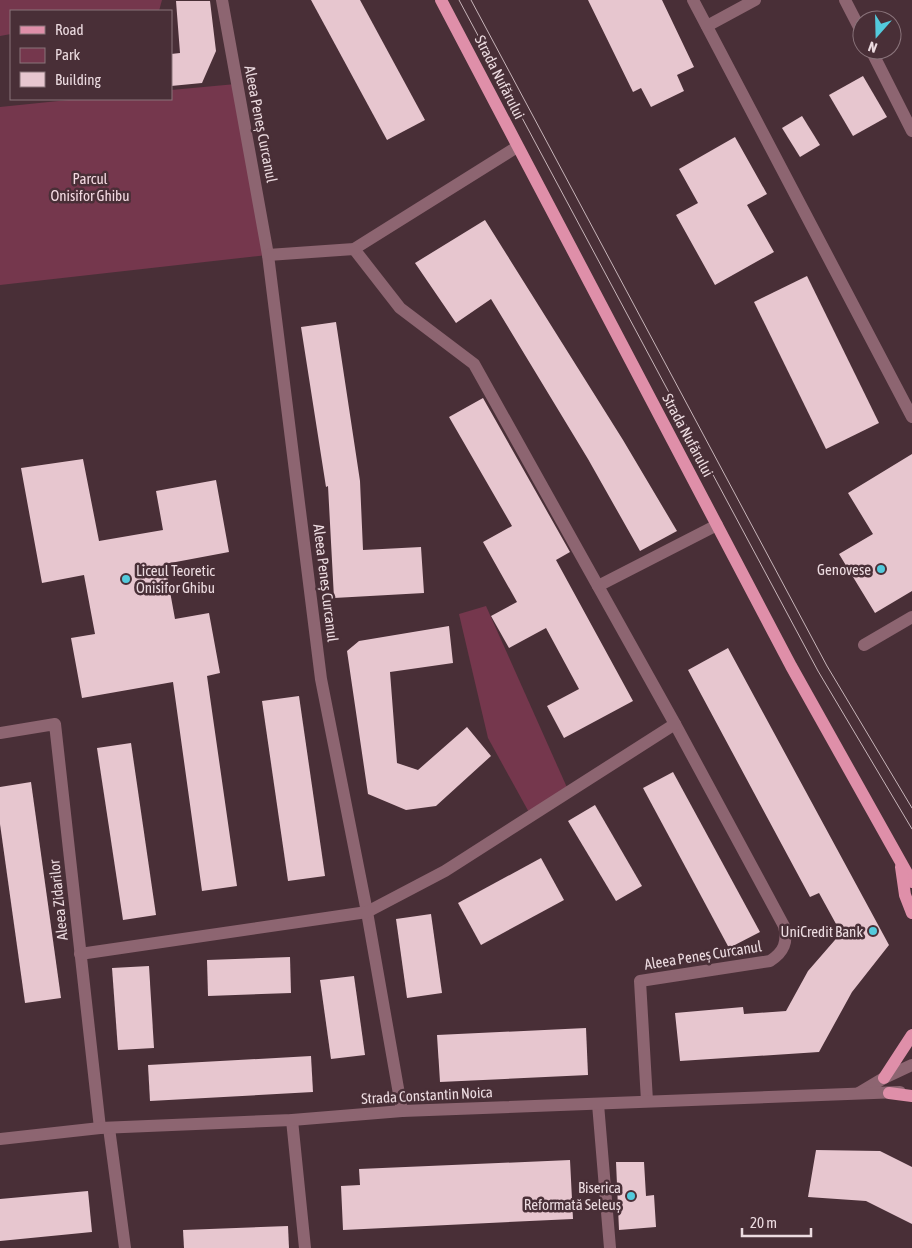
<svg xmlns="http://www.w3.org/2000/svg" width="912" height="1248" viewBox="0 0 912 1248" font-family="'Asap Condensed',sans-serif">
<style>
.green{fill:#75374d}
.building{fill:#e7c6cf}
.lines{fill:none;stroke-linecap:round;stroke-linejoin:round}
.minor{stroke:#8d6571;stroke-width:12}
.major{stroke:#df8fa9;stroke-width:12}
.tram{stroke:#c8b5ba;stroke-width:1}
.poi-dot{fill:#53cadc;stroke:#492f37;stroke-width:2}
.labels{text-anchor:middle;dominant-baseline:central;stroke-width:5;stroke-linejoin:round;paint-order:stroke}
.street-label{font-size:15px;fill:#ecdbe0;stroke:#492f37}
.park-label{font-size:15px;fill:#f3d9e1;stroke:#492f37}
.poi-label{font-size:15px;fill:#ecdbe0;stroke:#492f37;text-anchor:end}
</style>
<rect width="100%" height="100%" fill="#492f37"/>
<!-- green -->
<g class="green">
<polygon points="0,0 162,0 159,11 11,11 11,34 0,36"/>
<polygon points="236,84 268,255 0,285 0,107 78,99 171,99 171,90"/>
<polygon points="486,606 569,792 531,816 488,738 459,614"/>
</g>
<!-- building -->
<g class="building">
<polygon points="311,0 360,0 425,120 387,140"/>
<polygon points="588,0 662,0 694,67 677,75 684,91 651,107 641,88 633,92"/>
<polygon points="176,1 210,1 216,51 202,83 171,86 171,54 180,53"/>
<polygon points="863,76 887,117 853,136 829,95"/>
<polygon points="802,116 820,145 800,157 782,128"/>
<polygon points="735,137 767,194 747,205 774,252 715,285 676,215 698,203 679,169"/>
<polygon points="485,220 623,440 677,531 640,551 588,459 491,299 456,323 415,263"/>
<polygon points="807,276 879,423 826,449 754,302"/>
<polygon points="336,322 360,481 363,550 421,547 424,593 334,598 328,486 326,487 301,327"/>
<polygon points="483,398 570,552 556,560 633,701 564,738 547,706 579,689 546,628 509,648 491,616 517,602 483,542 512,526 449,417"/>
<polygon points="912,454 912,591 875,613 839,554 873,534 848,493"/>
<polygon points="83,459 99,541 163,530 156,491 216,480 229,552 165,564 175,619 209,613 220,673 207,676 237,886 202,891 173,682 82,698 71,638 95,634 84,575 42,583 21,468"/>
<polygon points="449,626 453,663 390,672 397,763 418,770 467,727 491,756 436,806 406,810 368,794 347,651 359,641"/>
<polygon points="728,648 889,945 852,992 819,1052 680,1061 675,1013 743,1007 744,1014 786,1011 808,971 841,933 819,893 810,897 688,670"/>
<polygon points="299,696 325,876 288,881 262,701"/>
<polygon points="131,743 156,915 123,920 97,748"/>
<polygon points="673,772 760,932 729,948 643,788"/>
<polygon points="31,782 61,998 25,1003 0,824 0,787"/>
<polygon points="595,805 642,886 616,901 568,821"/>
<polygon points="541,858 564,900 481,945 458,903"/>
<polygon points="431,914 442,993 407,998 396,919"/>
<polygon points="290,957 291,993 208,996 207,960"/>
<polygon points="149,966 154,1048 118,1050 112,968"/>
<polygon points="354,976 365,1055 331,1059 320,980"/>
<polygon points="586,1028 588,1075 440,1082 437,1035"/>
<polygon points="311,1056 313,1092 150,1101 148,1065"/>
<polygon points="816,1150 880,1151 912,1167 912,1224 866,1201 808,1197"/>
<polygon points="570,1160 573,1219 343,1230 341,1186 360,1185 359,1169"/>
<polygon points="616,1162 644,1162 646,1196 654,1195 656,1227 619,1230"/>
<polygon points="88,1191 92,1232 0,1241 0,1199"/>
<polygon points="288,1226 289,1248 184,1248 183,1230"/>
</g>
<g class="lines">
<!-- minor -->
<g class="minor">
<polyline points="222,0 268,255 321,679 367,912 402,1111"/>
<polyline points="693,0 912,417"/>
<polyline points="845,0 862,33"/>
<polyline points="707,26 755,0"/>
<polyline points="871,50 912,131"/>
<path d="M354 249 400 308 474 364 675 724 784 926C788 942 784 952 770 961L640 981 647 1101"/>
<polyline points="268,255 354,249 517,147"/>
<polyline points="598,586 717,525"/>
<polyline points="864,645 912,617"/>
<polyline points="0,733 55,724 100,1128"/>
<polyline points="80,954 367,912 445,871 675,724"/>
<polyline points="859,1093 884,1078 912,1065"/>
<polyline points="598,1104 610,1248"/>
<polyline points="292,1120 305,1248"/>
<polyline points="109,1128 125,1248"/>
<polyline points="0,1139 100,1128 292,1120 402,1111 900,1092"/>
</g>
<!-- major -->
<g class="major">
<polyline points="441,0 791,666 912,882"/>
<polyline points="901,867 905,895 912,913"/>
<polyline points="884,1078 912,1035"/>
<polyline points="889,1093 912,1096"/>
</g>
<!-- tram -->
<g class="tram">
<polyline points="459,0 818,671 912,829"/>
<polyline points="471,0 827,666 912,808"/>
</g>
</g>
<!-- markers -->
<g class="poi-dot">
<circle cx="881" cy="569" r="5"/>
<circle cx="126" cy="579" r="5"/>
<circle cx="873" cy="931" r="5"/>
<circle cx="631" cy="1196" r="5"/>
</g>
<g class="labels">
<!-- street labels -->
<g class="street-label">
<text transform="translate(500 77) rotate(63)">Strada Nufărului</text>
<text transform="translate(261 124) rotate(79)">Aleea Peneș Curcanul</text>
<text transform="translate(688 435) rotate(62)">Strada Nufărului</text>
<text transform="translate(326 583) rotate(83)">Aleea Peneș Curcanul</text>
<text transform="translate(58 900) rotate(-96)">Aleea Zidarilor</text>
<text transform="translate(703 955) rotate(-9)">Aleea Peneș Curcanul</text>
<text transform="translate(427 1095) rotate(-3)">Strada Constantin Noica</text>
</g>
<!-- park labels -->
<g class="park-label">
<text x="90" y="178">Parcul<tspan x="90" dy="17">Onisifor Ghibu</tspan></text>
</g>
<!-- poi labels -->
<g class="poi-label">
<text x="871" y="569">Genovese</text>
<text x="136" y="570" text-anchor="start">Liceul Teoretic<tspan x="136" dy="17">Onisifor Ghibu</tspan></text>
<text x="863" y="931">UniCredit Bank</text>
<text x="621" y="1187">Biserica<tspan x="621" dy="17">Reformată Seleuș</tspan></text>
</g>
</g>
<!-- legend -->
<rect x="10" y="10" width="162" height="90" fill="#492f37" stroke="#8a747b"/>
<rect x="20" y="26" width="25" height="8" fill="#df8fa9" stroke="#8a747b"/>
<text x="55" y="35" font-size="15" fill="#ecdbe0">Road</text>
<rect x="20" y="48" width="25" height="15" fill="#75374d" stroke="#8a747b"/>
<text x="55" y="60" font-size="15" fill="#ecdbe0">Park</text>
<rect x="20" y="72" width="25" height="15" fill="#e7c6cf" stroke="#8a747b"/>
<text x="55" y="85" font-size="15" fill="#ecdbe0">Building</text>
<!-- north arrow -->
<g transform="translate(877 35) rotate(200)"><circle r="24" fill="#492f37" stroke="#8a747b"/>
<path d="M0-4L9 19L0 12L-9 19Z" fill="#53cadc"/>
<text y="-8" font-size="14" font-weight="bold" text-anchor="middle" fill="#ecdbe0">N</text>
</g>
<!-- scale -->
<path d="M742 1228v8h69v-8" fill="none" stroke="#ecdbe0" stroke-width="2.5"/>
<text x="750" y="1228" font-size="15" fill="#ecdbe0" stroke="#492f37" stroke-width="4" paint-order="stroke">20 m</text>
</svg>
